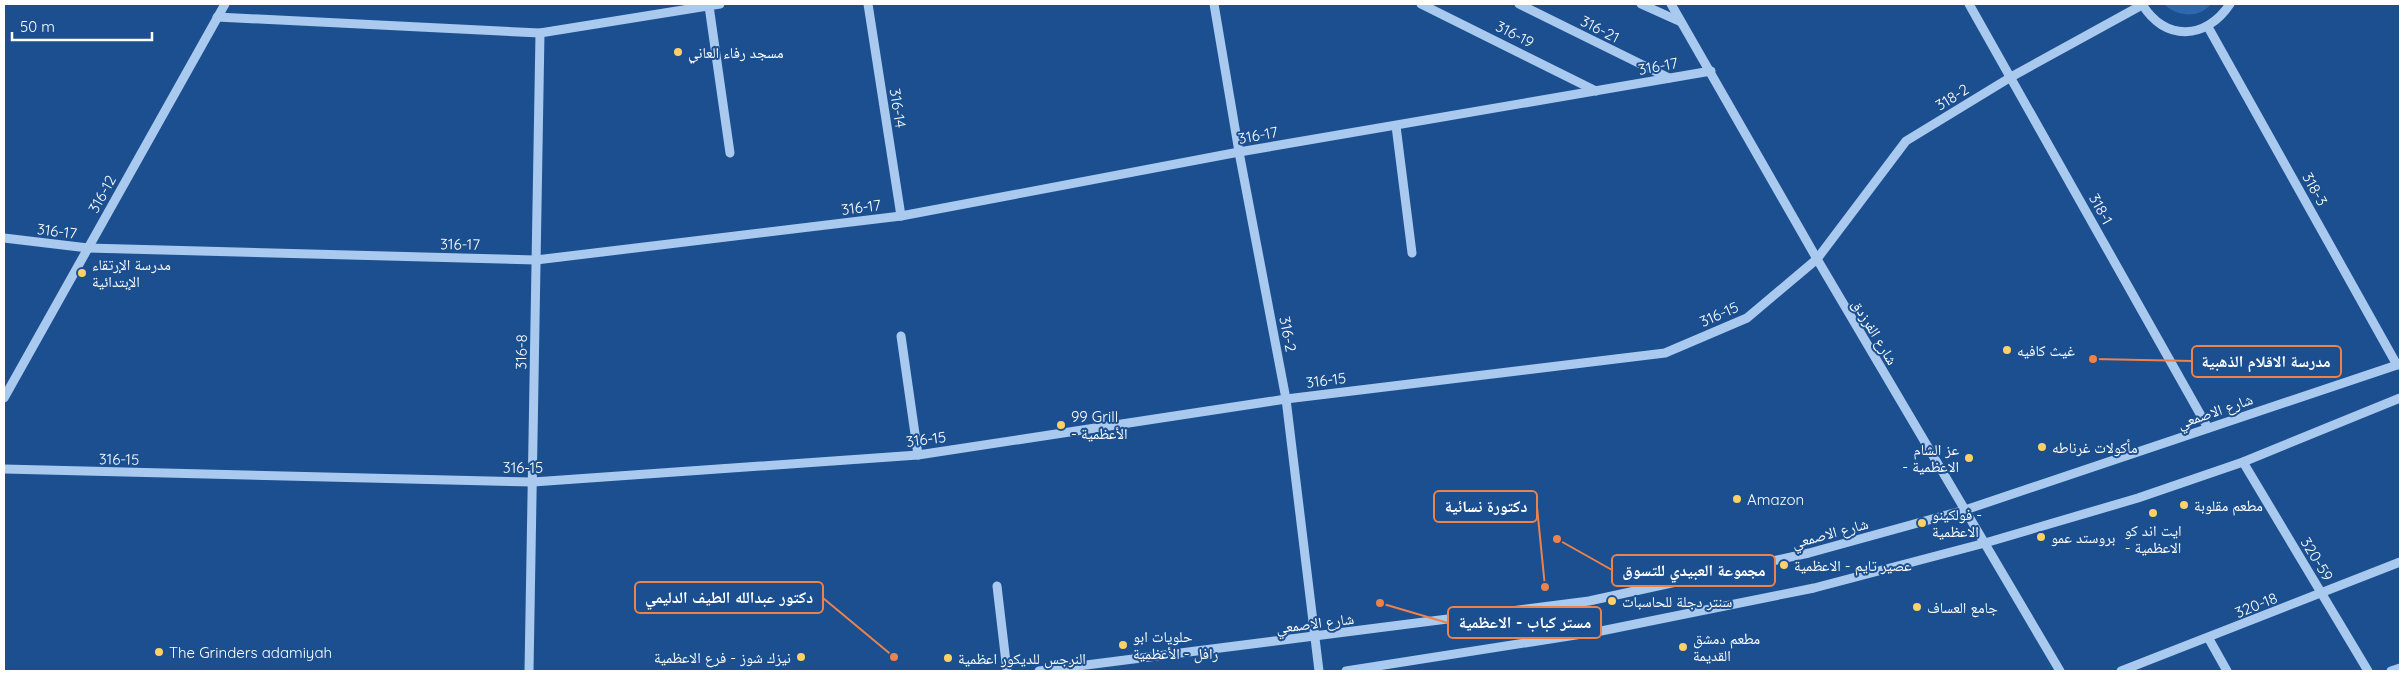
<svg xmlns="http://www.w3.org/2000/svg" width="2404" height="675" viewBox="0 0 2404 675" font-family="Quicksand,'Noto Naskh Arabic',sans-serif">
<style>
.green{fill:#2e69ad}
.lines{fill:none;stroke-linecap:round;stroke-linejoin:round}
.minor{stroke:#a9c9ee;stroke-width:9}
.poi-dot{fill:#ffd166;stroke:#1b4f8f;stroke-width:2}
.labels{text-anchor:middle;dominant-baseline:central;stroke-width:4;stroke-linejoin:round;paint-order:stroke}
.street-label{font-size:15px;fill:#fff;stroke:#1b4f8f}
.poi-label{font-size:15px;fill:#fff;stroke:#1b4f8f;text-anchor:start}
.leader{fill:none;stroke:#ee8249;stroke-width:2}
.callout-dot{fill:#ee8249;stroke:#1b4f8f;stroke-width:2}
.callout{fill:#1b4f8f;stroke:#ee8249;stroke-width:2}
.callout-label{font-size:16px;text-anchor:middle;font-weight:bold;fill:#fff}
</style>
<rect width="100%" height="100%" fill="#1b4f8f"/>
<!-- green -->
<path class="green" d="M2164 4H2211C2199 19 2177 17 2164 4Z"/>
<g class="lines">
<!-- minor -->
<g class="minor">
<polyline points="868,4 901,216"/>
<polyline points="1214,4 1239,152 1286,399 1319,671"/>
<polyline points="1421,4 1596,91"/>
<polyline points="1519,4 1669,78"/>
<polyline points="1641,4 1681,22"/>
<polyline points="1671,4 1817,259 2060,671"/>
<polyline points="1969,4 2208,428"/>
<path d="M2142 4C2165 42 2206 40 2230 4"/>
<polyline points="709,6 730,153"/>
<polyline points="217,17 540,33 720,4"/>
<polyline points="2208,27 2397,365"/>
<polyline points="1396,126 1412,253"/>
<polyline points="4,238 88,248 536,260 901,216 1239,152 1711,71"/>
<polyline points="901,336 918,455"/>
<polyline points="4,398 225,4"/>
<polyline points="2243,462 2368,671"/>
<polyline points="4,469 533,482 918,455 1286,399 1665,353 1747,318 1817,259 1906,141 2011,77 2142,5"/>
<polyline points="997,586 1007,671"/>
<polyline points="2209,639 2227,671"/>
<polyline points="529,671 540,33"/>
<polyline points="1039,671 1589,601 1809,553 1965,510 2400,364"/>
<polyline points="1346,671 1601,631 1814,588 1985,543 2138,498 2243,462 2400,398"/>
<polyline points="2121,671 2400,562"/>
<polyline points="2391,671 2400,668"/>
</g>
</g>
<!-- markers -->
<g class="poi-dot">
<circle cx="678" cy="52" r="5"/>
<circle cx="82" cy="273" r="5"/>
<circle cx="2007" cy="350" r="5"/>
<circle cx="1061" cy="425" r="5"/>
<circle cx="2042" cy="447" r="5"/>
<circle cx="1969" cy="458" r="5"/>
<circle cx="1737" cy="499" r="5"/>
<circle cx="2184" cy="505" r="5"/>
<circle cx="2153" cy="513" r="5"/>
<circle cx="1922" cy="523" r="5"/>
<circle cx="2041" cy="537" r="5"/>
<circle cx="1784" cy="565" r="5"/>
<circle cx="1612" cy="601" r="5"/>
<circle cx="1917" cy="607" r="5"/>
<circle cx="1123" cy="645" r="5"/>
<circle cx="1683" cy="647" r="5"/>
<circle cx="159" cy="652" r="5"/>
<circle cx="801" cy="657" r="5"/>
<circle cx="948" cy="658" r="5"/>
</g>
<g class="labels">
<!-- street labels -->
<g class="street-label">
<text transform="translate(1600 29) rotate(27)">316-21</text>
<text transform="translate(1515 34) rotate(27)">316-19</text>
<text transform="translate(1658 66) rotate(-10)">316-17</text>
<text transform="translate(1952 97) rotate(-32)">318-2</text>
<text transform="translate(898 108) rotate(81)">316-14</text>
<text transform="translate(1258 135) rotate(-10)">316-17</text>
<text transform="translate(2315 189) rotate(61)">318-3</text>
<text transform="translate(102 194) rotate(-61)">316-12</text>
<text transform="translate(861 207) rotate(-7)">316-17</text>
<text transform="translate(2101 209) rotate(61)">318-1</text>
<text transform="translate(57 231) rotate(7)">316-17</text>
<text transform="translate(460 244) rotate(1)">316-17</text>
<text transform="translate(1719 314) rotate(-24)">316-15</text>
<text transform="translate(1875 332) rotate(59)">شارع الفرزدق</text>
<text transform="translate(1288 334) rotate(79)">316-2</text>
<text transform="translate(521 352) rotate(-89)">316-8</text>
<text transform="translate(1326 380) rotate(-7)">316-15</text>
<text transform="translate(2215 411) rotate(-19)">شارع الاصمعي</text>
<text transform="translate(926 439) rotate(-7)">316-15</text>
<text transform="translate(119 459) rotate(1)">316-15</text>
<text x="523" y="467">316-15</text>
<text transform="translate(1830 533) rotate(-15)">شارع الاصمعي</text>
<text transform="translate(2317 559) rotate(59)">320-59</text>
<text transform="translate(2256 605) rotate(-22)">320-18</text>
<text transform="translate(1315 623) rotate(-7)">شارع الاصمعي</text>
</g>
<!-- poi labels -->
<g class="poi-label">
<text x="688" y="52">مسجد رفاء العاني</text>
<text x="92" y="264">مدرسة الإرتقاء<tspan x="92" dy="17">الإبتدائية</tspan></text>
<text x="2017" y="350">غيث كافيه</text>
<text x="1071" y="416">99 Grill<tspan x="1071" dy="17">- الأعظمية</tspan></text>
<text x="2052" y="447">مأكولات غرناطه</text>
<text x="1959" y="449" text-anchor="end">عز الشام<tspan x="1959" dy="17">- الاعظمية</tspan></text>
<text x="1747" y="499">Amazon</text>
<text x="2194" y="505">مطعم مقلوبة</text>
<text x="1932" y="514">فولكينو -<tspan x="1932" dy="17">الاعظمية</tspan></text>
<text x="2153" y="530" text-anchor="middle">ايت اند كو<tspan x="2153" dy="17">- الاعظمية</tspan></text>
<text x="2051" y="537">بروستد عمو</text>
<text x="1794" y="565">عصير تايم - الاعظمية</text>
<text x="1622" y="601">سنتر دجلة للحاسبات</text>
<text x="1927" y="607">جامع العساف</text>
<text x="1133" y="636">حلويات ابو<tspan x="1133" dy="17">رافل - الأعظمية</tspan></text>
<text x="1693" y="638">مطعم دمشق<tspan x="1693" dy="17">القديمة</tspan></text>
<text x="169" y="652">The Grinders adamiyah</text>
<text x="791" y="657" text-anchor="end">نيزك شوز - فرع الاعظمية</text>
<text x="958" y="658">النرجس للديكور اعظمية</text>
</g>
</g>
<!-- callouts -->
<path class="leader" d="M2093 359L2192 361M1545 587L1537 507M1557 539L1612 570M894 657L823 598M1380 603L1448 623"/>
<g class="callout-dot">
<circle cx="2093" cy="359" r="5"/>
<circle cx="1545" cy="587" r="5"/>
<circle cx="1557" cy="539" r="5"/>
<circle cx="894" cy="657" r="5"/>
<circle cx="1380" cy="603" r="5"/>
</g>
<g class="callout">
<rect x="2192" y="346" width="149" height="31" rx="5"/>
<rect x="1434" y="491" width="103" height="31" rx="5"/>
<rect x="1612" y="555" width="163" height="31" rx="5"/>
<rect x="635" y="582" width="188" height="31" rx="5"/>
<rect x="1448" y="607" width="153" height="31" rx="5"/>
</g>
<g class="callout-label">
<text x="2266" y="367">مدرسة الاقلام الذهبية</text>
<text x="1486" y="512">دكتورة نسائية</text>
<text x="1694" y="576">مجموعة العبيدي للتسوق</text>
<text x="729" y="603">دكتور عبدالله الطيف الدليمي</text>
<text x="1525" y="628">مستر كباب - الاعظمية</text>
</g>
<!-- border -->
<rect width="2404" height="675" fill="none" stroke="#ffffff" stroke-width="10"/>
<!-- scale -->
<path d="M12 32v8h140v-8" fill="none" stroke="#ffffff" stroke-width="2.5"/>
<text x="20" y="32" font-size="15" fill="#ffffff" stroke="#1b4f8f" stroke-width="4" paint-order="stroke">50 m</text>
</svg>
